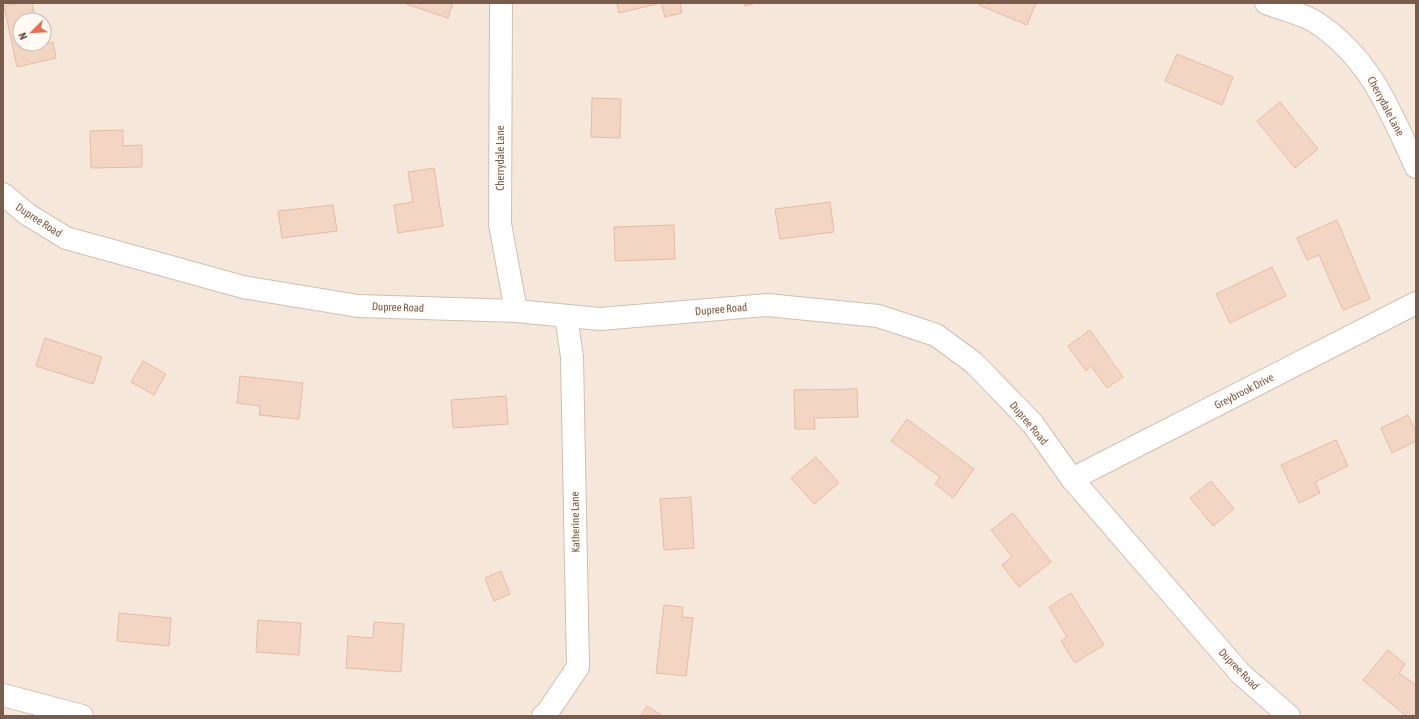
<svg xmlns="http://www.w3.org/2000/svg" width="1419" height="719" viewBox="0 0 1419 719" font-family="'Asap Condensed',sans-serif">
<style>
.residential{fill:#f5e8da;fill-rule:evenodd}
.building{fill:#f3d5c3;stroke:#e6bba3}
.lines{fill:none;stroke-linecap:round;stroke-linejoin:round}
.minor-casing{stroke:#d1beb0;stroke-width:24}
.minor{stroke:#fff;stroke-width:22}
.labels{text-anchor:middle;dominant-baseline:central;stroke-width:3;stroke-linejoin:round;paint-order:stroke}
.street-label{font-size:11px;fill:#7a5c4d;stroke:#fffaf3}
</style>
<rect width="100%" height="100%" fill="#fdf6ec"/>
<!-- residential -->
<path class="residential" d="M3 3H1416V716H3ZM20 20H44V44H20Z"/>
<!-- building -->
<g class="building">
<polygon points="18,3 32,3 36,20 20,20 20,44 44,44 53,42 56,58 17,67 4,6"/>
<polygon points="403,3 453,3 448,18"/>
<polygon points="617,3 680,3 682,13 665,17 661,3 619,13"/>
<polygon points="744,3 756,3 745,6"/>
<polygon points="980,3 1036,3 1027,25 979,5"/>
<polygon points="1177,54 1233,77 1222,105 1165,81"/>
<polygon points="592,98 621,99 620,138 591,137"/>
<polygon points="1280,102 1318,149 1295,168 1257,121"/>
<polygon points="123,130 123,146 142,145 142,167 91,168 90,131"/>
<polygon points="434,168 443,226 398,233 394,205 413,202 408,172"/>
<polygon points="830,202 834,232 780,239 775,209"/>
<polygon points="333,205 337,231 282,238 278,211"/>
<polygon points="1337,220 1370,299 1343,310 1319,255 1307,260 1297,238"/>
<polygon points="674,225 675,259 615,261 614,227"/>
<polygon points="1272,267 1286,296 1230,323 1216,294"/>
<polygon points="1090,330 1123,377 1107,388 1091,366 1086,371 1068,346"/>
<polygon points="45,338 102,357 93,384 36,366"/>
<polygon points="143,361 166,374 154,395 131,382"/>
<polygon points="240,376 303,383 299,419 259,415 260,406 237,403"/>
<polygon points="857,389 858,417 814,418 815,429 795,429 794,390"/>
<polygon points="506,396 508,424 453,428 451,400"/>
<polygon points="1408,415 1416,432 1416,441 1392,453 1381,428"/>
<polygon points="907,419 974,469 953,498 935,484 940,477 891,441"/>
<polygon points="1336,440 1348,466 1315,482 1320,493 1299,503 1281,465"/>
<polygon points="816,457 839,483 814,504 791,478"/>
<polygon points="1211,481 1234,509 1213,526 1190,498"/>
<polygon points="691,497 694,548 664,550 660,499"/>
<polygon points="1013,513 1051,562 1019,587 1002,565 1012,557 991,530"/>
<polygon points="501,571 510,594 494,601 485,578"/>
<polygon points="1071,593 1104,645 1075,663 1061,641 1067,637 1049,607"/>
<polygon points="664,605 683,607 682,617 693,618 686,676 656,673"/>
<polygon points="119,613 171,618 169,646 117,641"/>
<polygon points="258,620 301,623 299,655 256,652"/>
<polygon points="374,622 404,624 401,672 346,668 348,636 373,638"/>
<polygon points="1388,650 1405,664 1399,673 1416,685 1416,712 1412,716 1406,716 1363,680"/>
<polygon points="647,706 663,716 640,716"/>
</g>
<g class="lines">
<defs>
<g id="minor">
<polyline points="501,3 500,224 516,311"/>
<path d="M1266 3C1281 9 1304 14 1317 23 1371 59 1390 111 1416 167"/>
<polyline points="3,194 27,214 66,238 243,287 358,306 516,311 600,319 767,305 878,316 936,335 974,363 1033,424 1072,479 1241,674 1289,716"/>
<polyline points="1072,479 1416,303"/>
<polyline points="3,695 82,716"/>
<polyline points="543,716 547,713 578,667 572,357 566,316"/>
</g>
</defs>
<!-- minor casing -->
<use href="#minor" class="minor-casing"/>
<!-- minor -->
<use href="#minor" class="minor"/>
</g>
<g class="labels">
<!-- street labels -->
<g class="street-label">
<text transform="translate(1386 106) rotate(62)">Cherrydale Lane</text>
<text transform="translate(500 158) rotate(-90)">Cherrydale Lane</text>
<text transform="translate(39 220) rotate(33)">Dupree Road</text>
<text transform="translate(398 307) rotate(2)">Dupree Road</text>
<text transform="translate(721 309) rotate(-5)">Dupree Road</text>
<text transform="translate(1244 391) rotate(-27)">Greybrook Drive</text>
<text transform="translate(1029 423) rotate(50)">Dupree Road</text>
<text transform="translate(575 522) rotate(-91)">Katherine Lane</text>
<text transform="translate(1239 669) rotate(46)">Dupree Road</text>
</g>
</g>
<!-- border -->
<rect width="1419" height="719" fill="none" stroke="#7a5c4d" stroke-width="8"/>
<!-- north arrow -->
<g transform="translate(32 32) rotate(246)"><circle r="19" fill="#fffaf3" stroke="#cabbb1"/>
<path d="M0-3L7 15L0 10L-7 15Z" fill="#e76f51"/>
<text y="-6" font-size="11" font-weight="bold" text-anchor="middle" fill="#7a5c4d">N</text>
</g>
</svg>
